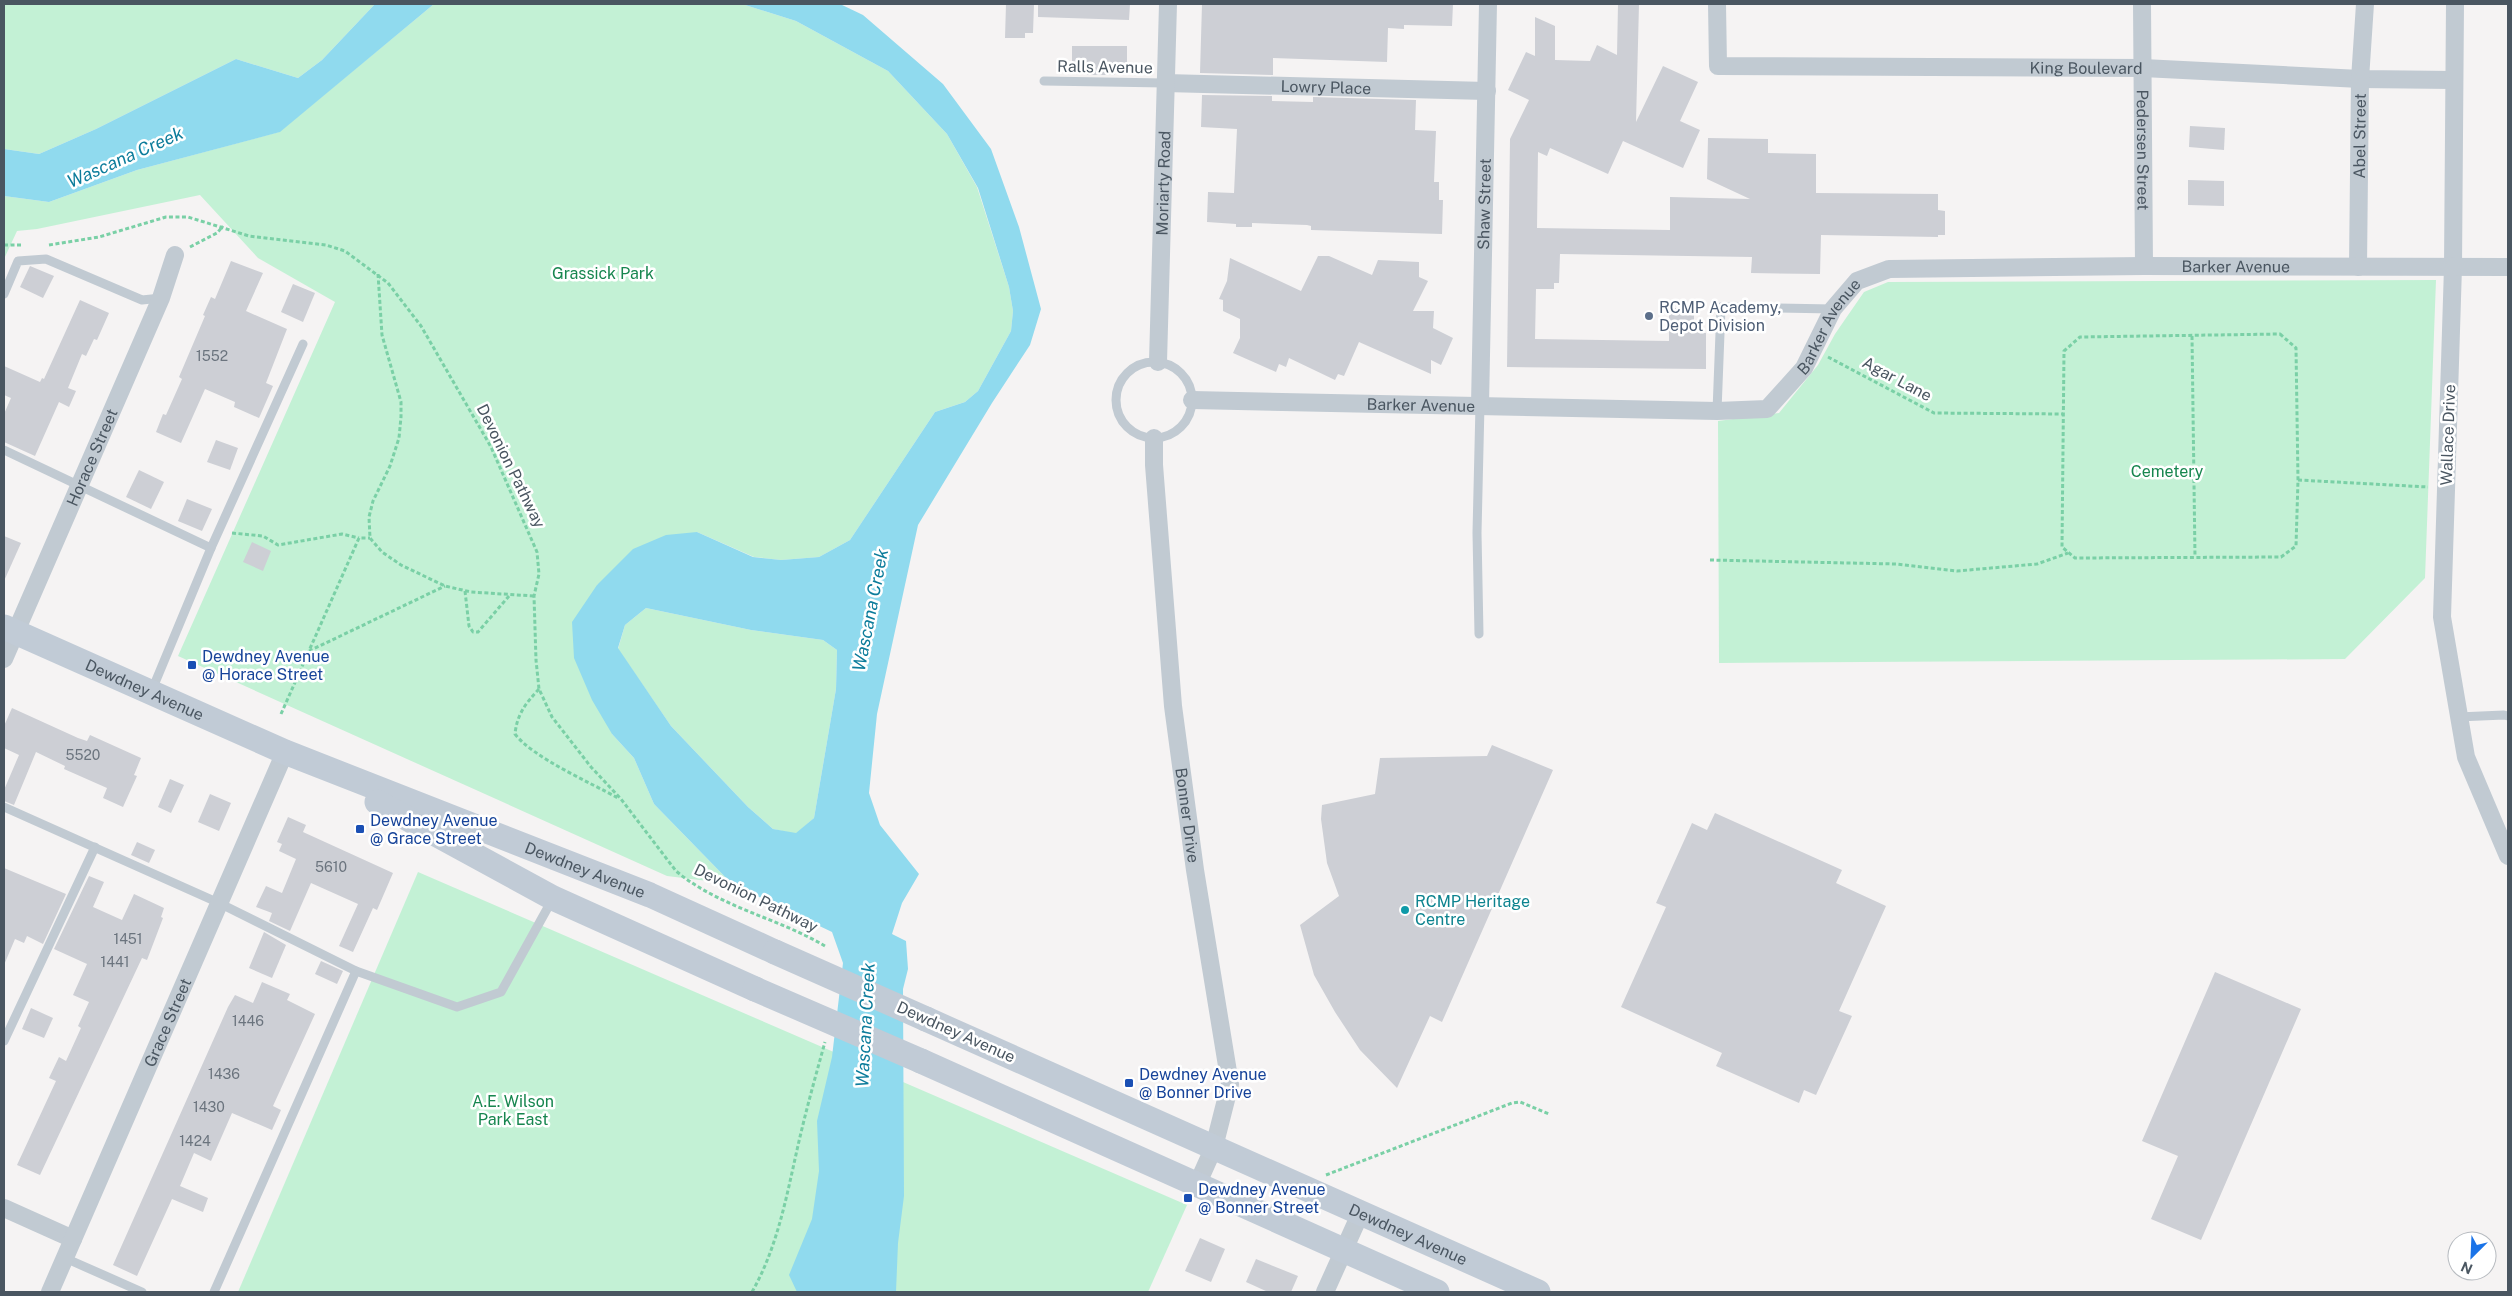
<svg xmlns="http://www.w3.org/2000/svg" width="2512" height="1296" viewBox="0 0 2512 1296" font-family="'Public Sans',sans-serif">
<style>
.green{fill:#c3f1d5}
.water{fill:#90daee;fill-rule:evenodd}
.building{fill:#cdcfd5}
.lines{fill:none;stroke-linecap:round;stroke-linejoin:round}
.path{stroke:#7ad0a6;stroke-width:3;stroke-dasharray:4 2.5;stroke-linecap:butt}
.lane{stroke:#c1cad2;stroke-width:9}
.street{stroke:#c1cad2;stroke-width:18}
.secondary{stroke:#c1cbd6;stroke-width:25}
.secondary-bridge{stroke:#c1cbd6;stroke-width:25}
.service-dot{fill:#5c6f8a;stroke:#fff;stroke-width:2}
.transit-dot{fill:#1a4fb4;stroke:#fff;stroke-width:2}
.culture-dot{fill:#0f9aa8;stroke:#fff;stroke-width:2}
.labels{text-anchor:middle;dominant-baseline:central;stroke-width:5;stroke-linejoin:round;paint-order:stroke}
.number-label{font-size:14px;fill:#6b747e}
.street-label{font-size:16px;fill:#4a5661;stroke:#fff}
.park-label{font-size:16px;fill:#17864f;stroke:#fff}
.service-label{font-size:16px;fill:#4e5e75;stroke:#fff;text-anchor:start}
.transit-label{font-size:16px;fill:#164399;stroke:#fff;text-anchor:start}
.culture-label{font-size:16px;fill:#0d838f;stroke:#fff;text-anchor:start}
.water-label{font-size:18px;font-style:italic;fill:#0c7c9b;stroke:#fff}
</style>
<rect width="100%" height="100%" fill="#f5f3f3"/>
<!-- green -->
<g class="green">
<polygon points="4,4 375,4 322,60 298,78 236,59 96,129 39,154 4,149"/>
<polygon points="434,4 742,4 796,21 888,71 947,134 977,187 1009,287 1013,311 1011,331 978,391 965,402 935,412 850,540 819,557 781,560 754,557 697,532 597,585 612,734 634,758 654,804 732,884 667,876 178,656 335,302 258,258 200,195 37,229 17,231 4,259 4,196 49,202 137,170 279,132"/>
<polygon points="2436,280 2425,578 2345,659 1719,663 1718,421 1779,413 1818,365 1835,334 1864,292 1888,282"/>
<polygon points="646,608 751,630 823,640 837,650 836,689 814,818 796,834 773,829 748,807 671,726 618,649 625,625"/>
<polygon points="418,872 1187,1205 1148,1292 238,1292"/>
</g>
<!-- water -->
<g class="water">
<polygon points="375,4 434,4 280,132 137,170 49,202 4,196 4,149 39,154 96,129 236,59 298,78 322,60"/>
<path d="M742 4H840L863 15 943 84 991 149 1019 227 1041 309 1030 345 992 403 918 525 877 714 869 793 880 825 919 874 902 903 892 934 906 941 908 969 903 989 904 1196 898 1243 896 1292H797L789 1275 812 1219 819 1171 817 1121 832 1057 843 963 832 932 732 884 654 804 634 758 612 734 592 700 574 658 572 622 597 585 633 549 666 535 697 532 753 557 781 560 819 557 850 540 935 412 965 402 978 391 1011 331 1013 311 1009 287 978 188 947 134 888 71 796 21ZM646 608 751 630 823 640 837 650 836 689 814 818 796 833 773 829 748 807 671 726 618 648 625 625Z"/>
</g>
<!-- building -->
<g class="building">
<polygon points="1006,4 1034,4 1033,33 1025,33 1025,38 1005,38"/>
<polygon points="1038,4 1130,4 1129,20 1038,17"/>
<polygon points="1202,4 1453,4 1452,26 1404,25 1404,29 1388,28 1387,62 1273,58 1273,75 1200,73"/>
<polygon points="1618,4 1639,4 1636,122 1663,66 1698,82 1680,121 1700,130 1683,168 1623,141 1608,174 1550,148 1547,156 1538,152 1537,228 1670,230 1670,197 1750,199 1707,179 1708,138 1768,139 1768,153 1816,154 1816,193 1938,194 1938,210 1945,211 1945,235 1938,235 1938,237 1821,235 1820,274 1751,273 1752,257 1560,254 1559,283 1554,283 1554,289 1536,289 1535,339 1669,341 1669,308 1694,308 1694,332 1706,333 1706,369 1507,367 1510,139 1529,100 1508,90 1526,52 1535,56 1535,17 1555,26 1555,60 1590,61 1597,45 1617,55"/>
<polygon points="1072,46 1127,46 1127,65 1115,65 1115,75 1087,75 1087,64 1072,64"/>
<polygon points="1202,95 1272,96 1272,101 1313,102 1313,97 1416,100 1415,130 1436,131 1434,182 1439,182 1439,200 1443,200 1442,234 1311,230 1311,226 1307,225 1252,223 1252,227 1236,227 1236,224 1207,222 1208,192 1234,193 1237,129 1201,127"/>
<polygon points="2190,126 2225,128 2224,150 2189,147"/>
<polygon points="2188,180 2224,181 2224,206 2188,205"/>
<polygon points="1318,256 1329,256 1372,275 1378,260 1419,262 1419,277 1428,281 1413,311 1434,311 1433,328 1453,338 1441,365 1431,360 1431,374 1359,342 1344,376 1338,374 1335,380 1289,358 1286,367 1279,364 1276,372 1233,353 1240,338 1240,319 1223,311 1223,300 1219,299 1227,281 1230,258 1301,291"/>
<polygon points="231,261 263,273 246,311 287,329 266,383 273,386 259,418 234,407 235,402 205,389 181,443 156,432 163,414 166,415 182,379 179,377 205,316 203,315 211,297 215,299"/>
<polygon points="30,266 54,276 43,298 20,287"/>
<polygon points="293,284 315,293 303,322 281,312"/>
<polygon points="80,300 109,313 97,340 94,339 86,356 82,354 68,388 76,391 69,407 59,402 35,456 4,442 4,414 11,398 4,395 4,366 40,382 42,378 44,379"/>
<polygon points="216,440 238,448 230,470 207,462"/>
<polygon points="139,470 164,482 151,509 126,497"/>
<polygon points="187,499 212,509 202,531 178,521"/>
<polygon points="4,536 21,543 4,581"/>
<polygon points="252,542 271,551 263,571 243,562"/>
<polygon points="12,708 78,738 87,741 90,735 141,758 134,775 137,776 123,807 103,798 107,788 64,769 65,766 36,752 14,805 4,801 4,790 19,755 4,748 4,726"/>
<polygon points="1492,745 1553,770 1442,1022 1430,1016 1397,1088 1360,1050 1335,1012 1314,975 1300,925 1339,896 1327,863 1321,819 1322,805 1375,794 1380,758 1487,756"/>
<polygon points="170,779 184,785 171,813 158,807"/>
<polygon points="210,794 231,803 219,831 198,822"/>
<polygon points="1715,813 1842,870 1836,883 1886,906 1839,1011 1852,1016 1816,1095 1804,1090 1799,1103 1716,1066 1722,1053 1621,1007 1666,907 1656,903 1692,823 1707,830"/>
<polygon points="288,817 306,825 303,832 393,873 377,910 373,908 353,952 339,946 358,904 311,883 290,931 269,921 272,913 256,907 266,886 282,893 296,859 279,851 282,844 277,842"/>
<polygon points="137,842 155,850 149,863 131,855"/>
<polygon points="4,868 66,894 43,944 27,936 24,943 15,939 4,965"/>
<polygon points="89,876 104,882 93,907 122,920 134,894 164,908 161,917 163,918 147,960 142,958 40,1175 17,1165 56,1081 49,1078 59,1057 66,1061 81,1028 78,1026 89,1002 73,995 87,964 54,949"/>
<polygon points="264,932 286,945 272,978 249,968"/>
<polygon points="321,961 343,971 337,984 315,974"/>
<polygon points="2215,972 2301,1009 2201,1240 2151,1219 2178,1156 2142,1141"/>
<polygon points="262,982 290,994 287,1000 315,1014 273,1106 281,1110 272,1130 232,1113 211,1161 194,1153 180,1186 208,1198 203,1212 172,1199 137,1276 113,1265 228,1007 235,995 253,1003"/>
<polygon points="31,1008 53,1018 44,1038 22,1029"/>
<polygon points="1200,1238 1225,1249 1211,1282 1185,1271"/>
<polygon points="1256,1259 1298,1276 1291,1292 1268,1292 1246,1282"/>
</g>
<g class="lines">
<!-- path -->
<g class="path">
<polyline points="4,245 23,245"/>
<path d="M49 245 99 237 166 217H188L249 236 326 245 345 251 388 283 421 326 491 447 537 552 539 574 534 596 536 660 539 689 552 717 591 767 621 799 676 871C719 907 778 918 825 946"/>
<polyline points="190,247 217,233 223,226"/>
<polyline points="378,274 382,335 401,402 401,417 399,438 390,466 373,501 369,517 370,538 382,552 401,565 445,586 471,592 534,596"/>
<polygon points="2280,334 2296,348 2298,480 2296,546 2281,557 2075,558 2062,547 2064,351 2080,337"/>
<polyline points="2192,336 2195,557"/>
<polyline points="1828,357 1934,413 2063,414"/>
<polyline points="2298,480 2428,487"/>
<polyline points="232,533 263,536 278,545 342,534 359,538"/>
<polyline points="1710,560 1896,564 1957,571 2037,564 2068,553"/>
<polyline points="465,591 469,626 473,632 478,632 509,596"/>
<polyline points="309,651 445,586"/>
<path d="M539 689C526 703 517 714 515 734 532 757 591 783 618 798"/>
<polyline points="281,714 359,538 370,538"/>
<polyline points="1326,1175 1512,1103 1520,1102 1549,1114"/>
<path d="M752 1292C777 1248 786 1199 797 1150 805 1114 815 1078 825 1042"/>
</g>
<!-- lane -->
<g class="lane">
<polyline points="1044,81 1165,83"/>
<polyline points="4,294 18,261 46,259 142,300 161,298"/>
<circle cx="1154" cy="400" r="38"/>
<polyline points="1717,411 1721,307 1833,309"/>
<polyline points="4,450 211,548"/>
<polyline points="1479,634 1477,533 1480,405"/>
<polyline points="152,690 211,548 303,344"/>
<polyline points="2458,717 2504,715 2508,716"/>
<polyline points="4,807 219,903 356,971 457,1007 501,992 552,900"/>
<polyline points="4,1041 95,847"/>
<polyline points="65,1258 142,1292"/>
<polyline points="214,1292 356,971"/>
</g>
<!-- street -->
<g class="street">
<path id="s1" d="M1717 4 1718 66 2143 68 2360 79 2453 80"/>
<path id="s2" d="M2142 4 2144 266"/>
<polyline points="2455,4 2453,267 2442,617 2466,757 2508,856"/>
<path id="s3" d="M1165 83 1487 91"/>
<path id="s4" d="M2358 267 2360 79 2365 4"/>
<path id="s5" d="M1158 362 1168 4"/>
<path id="s6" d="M1192 400 1717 411 1767 409 1804 368 1833 309 1857 281 1889 269 2144 266 2508 267"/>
<path id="s7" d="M1480 405 1488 4"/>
<path id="s8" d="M1154 438V465L1173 706 1195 870 1230 1084 1214 1147 1197 1185"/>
<path id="s9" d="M4 659 161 298 175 255"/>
<polyline points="4,1208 73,1239"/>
<path id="s10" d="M50 1292 285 752"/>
<polyline points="1325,1292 1361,1212"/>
</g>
<!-- secondary -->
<g class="secondary">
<path id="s11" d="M4 627 285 752 650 895 775 952"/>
<polyline points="377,802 553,898 755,989"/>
<path id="s12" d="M926 1019 1538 1292"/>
<polyline points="921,1061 1437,1292"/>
</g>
<!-- secondary-bridge -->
<g class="secondary-bridge">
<polyline points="775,952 926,1019"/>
<polyline points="755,989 921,1061"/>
</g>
</g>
<!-- markers -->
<circle class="service-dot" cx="1649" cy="316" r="5"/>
<g class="transit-dot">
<rect x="187" y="660" width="10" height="10" rx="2.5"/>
<rect x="355" y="824" width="10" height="10" rx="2.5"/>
<rect x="1124" y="1078" width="10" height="10" rx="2.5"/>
<rect x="1183" y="1193" width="10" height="10" rx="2.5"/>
</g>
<circle class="culture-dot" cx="1405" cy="910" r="5"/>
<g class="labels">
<!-- number labels -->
<g class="number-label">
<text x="212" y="356">1552</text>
<text x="83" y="755">5520</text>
<text x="331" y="867">5610</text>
<text x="128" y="939">1451</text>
<text x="115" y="962">1441</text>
<text x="248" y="1021">1446</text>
<text x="224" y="1074">1436</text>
<text x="209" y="1107">1430</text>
<text x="195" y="1141">1424</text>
</g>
<!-- street labels -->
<g class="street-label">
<text transform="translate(1105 67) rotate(1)">Ralls Avenue</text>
<text stroke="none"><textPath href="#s1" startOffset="430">King Boulevard</textPath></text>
<text stroke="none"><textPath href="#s3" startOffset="161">Lowry Place</textPath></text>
<text stroke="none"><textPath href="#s4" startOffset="131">Abel Street</textPath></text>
<text stroke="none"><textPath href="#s2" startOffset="146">Pedersen Street</textPath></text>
<text stroke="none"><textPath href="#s5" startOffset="179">Moriarty Road</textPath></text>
<text stroke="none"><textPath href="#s7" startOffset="201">Shaw Street</textPath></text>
<text stroke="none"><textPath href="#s6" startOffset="1114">Barker Avenue</textPath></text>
<text stroke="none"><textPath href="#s6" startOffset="679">Barker Avenue</textPath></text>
<text transform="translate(1897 379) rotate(28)">Agar Lane</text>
<text stroke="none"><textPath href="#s6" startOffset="229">Barker Avenue</textPath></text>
<text transform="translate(2448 435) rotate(-88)">Wallace Drive</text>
<text stroke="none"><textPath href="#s9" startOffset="220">Horace Street</textPath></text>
<text transform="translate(511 466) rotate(64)">Devonion Pathway</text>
<text stroke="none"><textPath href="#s11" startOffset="154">Dewdney Avenue</textPath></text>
<text stroke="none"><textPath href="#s8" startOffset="379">Bonner Drive</textPath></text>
<text stroke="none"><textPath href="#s11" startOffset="630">Dewdney Avenue</textPath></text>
<text transform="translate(756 898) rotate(26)">Devonion Pathway</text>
<text stroke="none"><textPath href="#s10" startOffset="294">Grace Street</textPath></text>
<text transform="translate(956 1032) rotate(24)">Dewdney Avenue</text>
<text stroke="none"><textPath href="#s12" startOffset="528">Dewdney Avenue</textPath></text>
</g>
<!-- park labels -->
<g class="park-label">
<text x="603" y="273">Grassick Park</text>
<text x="2167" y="471">Cemetery</text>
<text x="513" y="1101">A.E. Wilson<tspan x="513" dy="18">Park East</tspan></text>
</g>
<!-- service labels -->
<g class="service-label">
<text x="1659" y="307">RCMP Academy,<tspan x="1659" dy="18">Depot Division</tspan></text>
</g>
<!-- transit labels -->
<g class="transit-label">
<text x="202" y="656">Dewdney Avenue<tspan x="202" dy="18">@ Horace Street</tspan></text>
<text x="370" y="820">Dewdney Avenue<tspan x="370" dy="18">@ Grace Street</tspan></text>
<text x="1139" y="1074">Dewdney Avenue<tspan x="1139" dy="18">@ Bonner Drive</tspan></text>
<text x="1198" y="1189">Dewdney Avenue<tspan x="1198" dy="18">@ Bonner Street</tspan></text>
</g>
<!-- culture labels -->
<g class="culture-label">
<text x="1415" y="901">RCMP Heritage<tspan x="1415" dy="18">Centre</tspan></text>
</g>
<!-- water labels -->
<g class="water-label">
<text transform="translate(125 157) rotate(-24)">Wascana Creek</text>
<text transform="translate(870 610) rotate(-79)">Wascana Creek</text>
<text transform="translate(865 1025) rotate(-87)">Wascana Creek</text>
</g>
</g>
<!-- border -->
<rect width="2512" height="1296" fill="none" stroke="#4a5661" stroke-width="10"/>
<!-- north arrow -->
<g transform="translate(2472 1256) rotate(204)"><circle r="24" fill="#ffffff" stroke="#b7bbc0"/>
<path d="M0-4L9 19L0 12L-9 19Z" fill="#1a73e8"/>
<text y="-8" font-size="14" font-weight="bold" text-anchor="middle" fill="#4a5661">N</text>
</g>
</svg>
